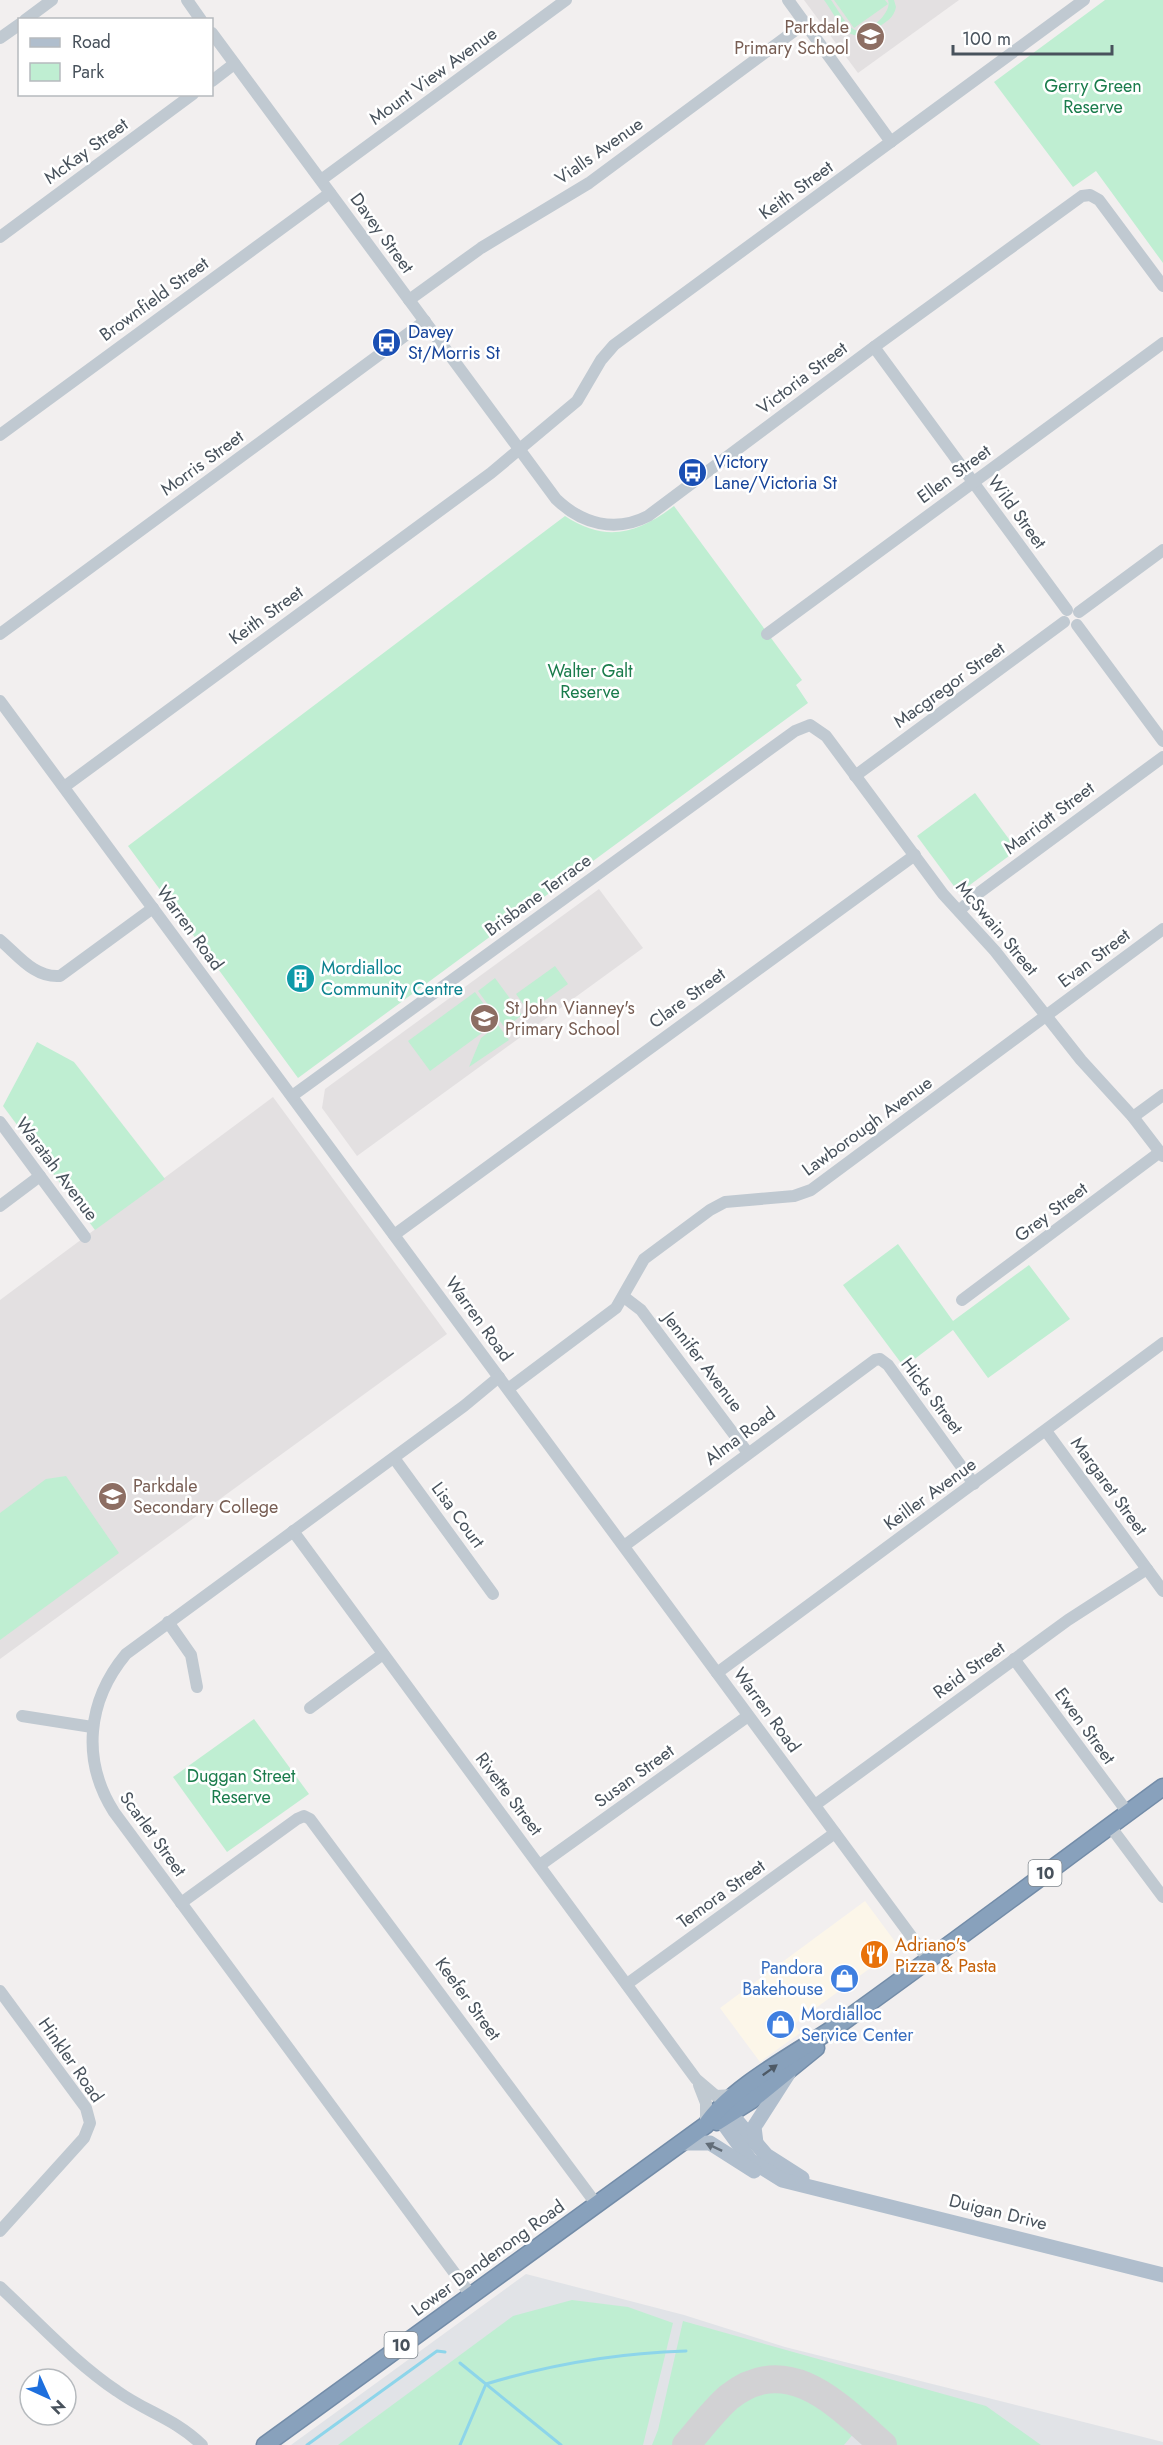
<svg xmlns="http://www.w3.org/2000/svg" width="1163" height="2445" viewBox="0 0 1163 2445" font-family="Jost,sans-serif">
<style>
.commercial{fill:#fcf6e9}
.education{fill:#e3e0e1}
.airport{fill:#e1e3e7}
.green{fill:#bfeed2}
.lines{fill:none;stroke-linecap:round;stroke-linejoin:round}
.stream{stroke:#8dd5ea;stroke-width:3}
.taxiway{stroke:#d2d2d4;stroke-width:28}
.highway-casing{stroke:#738ca8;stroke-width:19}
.minor{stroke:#c0c9d1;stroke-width:12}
.major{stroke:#b0becd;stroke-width:15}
.highway{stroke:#88a1bc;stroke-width:16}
.oneway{fill:#4e5a66}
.oneway2{fill:#626d78}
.labels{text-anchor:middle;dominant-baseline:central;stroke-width:5;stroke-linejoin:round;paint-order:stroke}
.shield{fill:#fff;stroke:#7f868d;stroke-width:1.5}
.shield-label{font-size:16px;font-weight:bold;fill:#48525c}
.education-label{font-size:18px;fill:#785e54;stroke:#fff;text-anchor:start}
.street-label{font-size:18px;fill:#48525c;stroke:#fff}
.park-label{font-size:18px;fill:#1a7c4c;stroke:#fff}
.transit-label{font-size:18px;fill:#164399;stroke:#fff;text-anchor:start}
.culture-label{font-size:18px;fill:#0d838f;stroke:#fff;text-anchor:start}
.food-label{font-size:18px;fill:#c56008;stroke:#fff;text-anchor:start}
.shop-label{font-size:18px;fill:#366cbe;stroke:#fff;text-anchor:end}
</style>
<rect width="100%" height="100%" fill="#f2efef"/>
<!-- commercial -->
<polygon class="commercial" points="865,1901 899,1947 794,2024 800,2033 760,2062 720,2008"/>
<!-- education -->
<g class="education">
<polygon points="804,0 959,0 858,73"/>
<polygon points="599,889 643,948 357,1156 322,1108 325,1089"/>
<polygon points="273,1097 447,1334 0,1659 0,1300"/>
</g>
<!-- airport -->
<polygon class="airport" points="526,2274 684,2315 785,2347 1163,2442 1163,2445 291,2445"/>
<!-- green -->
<g class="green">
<path d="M824 0H831C837 8 846 26 855 30 866 36 893 13 888 0H894L896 7C894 18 886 22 877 28 848 49 840 22 824 0Z"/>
<polygon points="834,0 885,0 888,4 854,28"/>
<polygon points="1105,0 1163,0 1163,263 1096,171 1073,187 994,82"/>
<path d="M674 506 802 680 796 685 808 703 298 1078 128 846 565 516C606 543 637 534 674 506Z"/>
<polygon points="975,793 1017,850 959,893 917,836"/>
<polygon points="555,966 568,984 529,1012 516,994"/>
<polygon points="495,978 522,1015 505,1028 478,991"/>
<polygon points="475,992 497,1022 430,1071 408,1041"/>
<polygon points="498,1025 509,1040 469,1067 481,1038"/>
<polygon points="37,1042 74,1062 165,1179 95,1230 3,1106"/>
<polygon points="898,1244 953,1321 1029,1265 1070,1319 988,1378 953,1330 904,1367 843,1285"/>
<polygon points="66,1476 119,1553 0,1640 0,1513 46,1479"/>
<polygon points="254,1719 309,1794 227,1852 173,1777"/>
<polygon points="572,2300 628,2307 673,2323 643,2445 338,2445 513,2316"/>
<path d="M683 2321 986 2406 1041 2445H896C851 2405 795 2342 730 2386 708 2401 690 2425 672 2445H652L658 2430Z"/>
<path d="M786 2390 816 2400 855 2432 844 2445H698C724 2415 744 2391 786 2390Z"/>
</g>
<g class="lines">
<!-- stream -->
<g class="stream">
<polyline points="460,2363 561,2445"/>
<polyline points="307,2445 437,2351 445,2352"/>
<path d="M460 2445 486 2384C552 2364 617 2353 686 2351"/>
</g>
<!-- taxiway -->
<path class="taxiway" d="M686 2445C700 2429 713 2411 729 2397 789 2350 840 2407 883 2445"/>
<defs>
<g id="highway">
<polyline points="717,2122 752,2100 816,2048"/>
<path d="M265 2445 706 2125C733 2084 807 2048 847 2019 953 1943 1058 1864 1163 1787"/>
</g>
</defs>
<!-- highway casing -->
<use href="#highway" class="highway-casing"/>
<!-- minor -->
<g class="minor">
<polyline points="187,0 201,20"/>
<polyline points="788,0 891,142"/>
<polyline points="25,20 52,0"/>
<path d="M212 33 556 499C582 524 615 533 648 516L874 347 1082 196 1090 195 1099 200 1163 286"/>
<polyline points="0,38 20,24"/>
<polyline points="212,81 234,64"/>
<polyline points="321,180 566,0"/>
<polyline points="0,237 193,94"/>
<polyline points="409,300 481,248 589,183 805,23"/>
<polyline points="874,347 1067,610"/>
<polyline points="0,435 330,193"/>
<polyline points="1079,612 1163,550"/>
<polyline points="1077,625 1163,741"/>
<polyline points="0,634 425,321"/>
<polyline points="767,634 1163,343"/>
<polyline points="0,701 928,1959"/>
<polyline points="855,776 1064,622"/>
<polyline points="64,787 491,473 577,401 601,360 614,345 1084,0"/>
<polyline points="959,911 976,895 1163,757"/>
<path d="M0 940C18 955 34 978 60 976L153 908"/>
<polyline points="292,1096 795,731 810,725 826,736 943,894 995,951 1081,1060 1133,1117 1163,1156"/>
<polyline points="1133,1117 1163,1095"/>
<polyline points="0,1122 85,1237"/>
<polyline points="0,1206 40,1176"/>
<polyline points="394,1235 915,855"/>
<polyline points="624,1297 641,1310 748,1453"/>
<polyline points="962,1300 1160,1152"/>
<polyline points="508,1389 616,1308 644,1259 710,1210 725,1202 794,1196 811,1190 1163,929"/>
<polyline points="1046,1431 1163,1591"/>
<polyline points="394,1458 493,1594"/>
<polyline points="293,1531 696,2079 716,2096 734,2095"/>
<polyline points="624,1546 875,1360 880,1359 888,1365 974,1484"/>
<polyline points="168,1622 191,1655 197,1687"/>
<polyline points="1014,1659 1128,1813"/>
<polyline points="717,1673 1163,1343"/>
<polyline points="310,1708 383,1654"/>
<polyline points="22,1716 92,1727"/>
<polyline points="815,1805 1068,1620 1147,1569"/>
<polyline points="1110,1826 1163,1897"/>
<polyline points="540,1865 748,1716"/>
<polyline points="181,1903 297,1819 304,1816 310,1819 597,2205"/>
<polyline points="627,1984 835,1833"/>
<polyline points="0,1991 86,2108 90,2123 84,2138 0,2231"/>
<polyline points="699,2085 706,2103 706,2125"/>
<path d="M0 2287C38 2322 74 2362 117 2391 146 2412 174 2418 202 2445"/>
<path d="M470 2294 114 1812C81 1760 87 1701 126 1654L464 1406 499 1377"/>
</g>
<!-- major -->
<g class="major">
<polyline points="724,2106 766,2155 802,2178"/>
<polyline points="716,2113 750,2160 782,2180 1163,2275"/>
<polyline points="681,2143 710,2143 754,2171"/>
<polyline points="756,2143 754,2127 788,2074"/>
</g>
<!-- highway -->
<use href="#highway" class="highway"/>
</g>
<!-- one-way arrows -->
<defs><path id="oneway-solid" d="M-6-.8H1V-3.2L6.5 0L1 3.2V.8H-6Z" transform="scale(1.5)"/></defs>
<use class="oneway" href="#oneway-solid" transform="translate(770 2070) rotate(-36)"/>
<use class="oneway2" href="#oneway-solid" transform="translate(714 2147) rotate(-155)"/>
<!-- icons -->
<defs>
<symbol id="school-disc" viewBox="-11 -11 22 22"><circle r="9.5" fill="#8d6e63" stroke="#fff"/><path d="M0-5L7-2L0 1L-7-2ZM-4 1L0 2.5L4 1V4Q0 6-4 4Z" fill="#fff"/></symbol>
<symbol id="bus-disc" viewBox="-11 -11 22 22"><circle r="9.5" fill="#1a4fb4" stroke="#fff"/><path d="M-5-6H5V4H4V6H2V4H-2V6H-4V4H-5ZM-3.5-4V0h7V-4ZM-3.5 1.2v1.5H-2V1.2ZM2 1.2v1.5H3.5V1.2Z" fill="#fff"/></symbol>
<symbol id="building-disc" viewBox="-11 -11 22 22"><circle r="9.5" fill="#0f9aa8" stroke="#fff"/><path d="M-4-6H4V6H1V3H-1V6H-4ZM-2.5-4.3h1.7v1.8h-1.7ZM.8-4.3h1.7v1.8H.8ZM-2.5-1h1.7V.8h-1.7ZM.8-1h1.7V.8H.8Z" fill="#fff"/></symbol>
<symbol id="restaurant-disc" viewBox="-11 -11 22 22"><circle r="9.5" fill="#e8710a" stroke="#fff"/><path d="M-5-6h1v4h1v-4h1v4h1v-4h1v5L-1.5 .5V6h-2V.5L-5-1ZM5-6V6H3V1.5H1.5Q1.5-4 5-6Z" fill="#fff"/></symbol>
<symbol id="shop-disc" viewBox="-11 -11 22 22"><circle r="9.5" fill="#3f7fe0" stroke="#fff"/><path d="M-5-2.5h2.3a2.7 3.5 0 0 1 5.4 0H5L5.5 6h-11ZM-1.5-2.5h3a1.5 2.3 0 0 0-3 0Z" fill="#fff"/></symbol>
</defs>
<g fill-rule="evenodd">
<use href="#school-disc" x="854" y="20" width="33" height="33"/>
<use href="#bus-disc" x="370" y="326" width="33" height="33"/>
<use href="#bus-disc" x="676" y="456" width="33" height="33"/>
<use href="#building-disc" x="284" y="962" width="33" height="33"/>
<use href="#school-disc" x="468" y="1002" width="33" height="33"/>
<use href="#school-disc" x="96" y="1480" width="33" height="33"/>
<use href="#restaurant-disc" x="858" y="1938" width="33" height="33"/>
<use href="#shop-disc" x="828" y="1962" width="33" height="33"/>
<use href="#shop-disc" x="764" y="2008" width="33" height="33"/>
</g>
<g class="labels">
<!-- shield labels -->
<g class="shield">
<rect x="1028.5" y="1860" width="33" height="26" rx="4.5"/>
<rect x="384.5" y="2332" width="33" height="26" rx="4.5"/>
</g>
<g class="shield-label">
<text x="1045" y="1873">10</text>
<text x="401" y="2345">10</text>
</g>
<!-- education labels -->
<g class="education-label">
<text x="849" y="27" text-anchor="end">Parkdale<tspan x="849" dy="21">Primary School</tspan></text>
<text x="505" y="1008">St John Vianney's<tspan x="505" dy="21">Primary School</tspan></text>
<text x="133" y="1486">Parkdale<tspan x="133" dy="21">Secondary College</tspan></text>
</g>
<!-- street labels -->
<g class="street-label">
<text transform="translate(433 76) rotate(-36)">Mount View Avenue</text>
<text transform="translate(86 151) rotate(-36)">McKay Street</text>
<text transform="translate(599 151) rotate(-35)">Vialls Avenue</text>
<text transform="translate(796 190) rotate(-36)">Keith Street</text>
<text transform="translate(382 233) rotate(54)">Davey Street</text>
<text transform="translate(154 299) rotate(-36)">Brownfield Street</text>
<text transform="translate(802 378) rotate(-37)">Victoria Street</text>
<text transform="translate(202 463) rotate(-36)">Morris Street</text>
<text transform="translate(954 474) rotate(-36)">Ellen Street</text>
<text transform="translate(1017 512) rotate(54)">Wild Street</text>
<text transform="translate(266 615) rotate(-36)">Keith Street</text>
<text transform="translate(949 685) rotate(-36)">Macgregor Street</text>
<text transform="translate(1049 818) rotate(-37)">Marriott Street</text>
<text transform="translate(538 895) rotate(-36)">Brisbane Terrace</text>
<text transform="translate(190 928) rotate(54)">Warren Road</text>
<text transform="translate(997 928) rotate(50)">McSwain Street</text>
<text transform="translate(1094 958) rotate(-37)">Evan Street</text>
<text transform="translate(687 998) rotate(-36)">Clare Street</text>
<text transform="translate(867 1126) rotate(-36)">Lawborough Avenue</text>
<text transform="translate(57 1169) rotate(53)">Waratah Avenue</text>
<text transform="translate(1051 1212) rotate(-37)">Grey Street</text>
<text transform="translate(479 1319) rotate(54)">Warren Road</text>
<text transform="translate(703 1362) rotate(53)">Jennifer Avenue</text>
<text transform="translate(932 1396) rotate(53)">Hicks Street</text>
<text transform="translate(740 1436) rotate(-37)">Alma Road</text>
<text transform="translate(1109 1486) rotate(54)">Margaret Street</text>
<text transform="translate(930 1494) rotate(-36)">Keiller Avenue</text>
<text transform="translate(458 1515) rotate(54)">Lisa Court</text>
<text transform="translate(969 1670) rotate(-36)">Reid Street</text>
<text transform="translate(767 1710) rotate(54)">Warren Road</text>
<text transform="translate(1085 1726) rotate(54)">Ewen Street</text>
<text transform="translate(634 1776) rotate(-36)">Susan Street</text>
<text transform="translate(509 1794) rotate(53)">Rivette Street</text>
<text transform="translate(153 1834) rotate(54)">Scarlet Street</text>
<text transform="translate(721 1894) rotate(-36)">Temora Street</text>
<text transform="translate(468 1999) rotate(54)">Keefer Street</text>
<text transform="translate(71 2060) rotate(55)">Hinkler Road</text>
<text transform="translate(998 2212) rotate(14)">Duigan Drive</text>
<text transform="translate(488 2258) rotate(-36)">Lower Dandenong Road</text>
</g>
<!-- park labels -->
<g class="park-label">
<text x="1093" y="86">Gerry Green<tspan x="1093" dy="21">Reserve</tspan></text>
<text x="590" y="671">Walter Galt<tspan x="590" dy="21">Reserve</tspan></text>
<text x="241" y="1776">Duggan Street<tspan x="241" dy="21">Reserve</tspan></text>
</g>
<!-- transit labels -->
<g class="transit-label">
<text x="408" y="332">Davey<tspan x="408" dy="21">St/Morris St</tspan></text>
<text x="714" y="462">Victory<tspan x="714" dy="21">Lane/Victoria St</tspan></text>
</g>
<!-- culture labels -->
<g class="culture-label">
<text x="321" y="968">Mordialloc<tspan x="321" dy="21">Community Centre</tspan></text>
</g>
<!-- food labels -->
<g class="food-label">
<text x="895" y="1945">Adriano's<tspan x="895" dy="21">Pizza &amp; Pasta</tspan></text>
</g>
<!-- shop labels -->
<g class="shop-label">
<text x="823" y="1968">Pandora<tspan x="823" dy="21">Bakehouse</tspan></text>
<text x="801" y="2014" text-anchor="start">Mordialloc<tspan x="801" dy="21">Service Center</tspan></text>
</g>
</g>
<!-- legend -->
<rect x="18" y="18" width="195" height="78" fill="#ffffff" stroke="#b6babe" stroke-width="1.5"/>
<rect x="30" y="38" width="30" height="9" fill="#b0becd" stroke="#b6babe" stroke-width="1.5"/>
<text x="72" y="48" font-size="18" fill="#48525c">Road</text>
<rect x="30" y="63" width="30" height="18" fill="#bfeed2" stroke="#b6babe" stroke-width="1.5"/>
<text x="72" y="78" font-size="18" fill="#48525c">Park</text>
<!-- north arrow -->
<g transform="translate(48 2397) rotate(135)"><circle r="28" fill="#ffffff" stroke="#b6babe" stroke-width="1.5"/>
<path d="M0-4.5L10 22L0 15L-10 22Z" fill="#1e6fdd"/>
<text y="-9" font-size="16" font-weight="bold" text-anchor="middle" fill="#48525c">N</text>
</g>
<!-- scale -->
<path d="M953 45v9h159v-9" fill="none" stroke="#48525c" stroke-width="3"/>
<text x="962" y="45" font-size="18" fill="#48525c" stroke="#ffffff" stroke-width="4.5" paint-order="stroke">100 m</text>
</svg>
